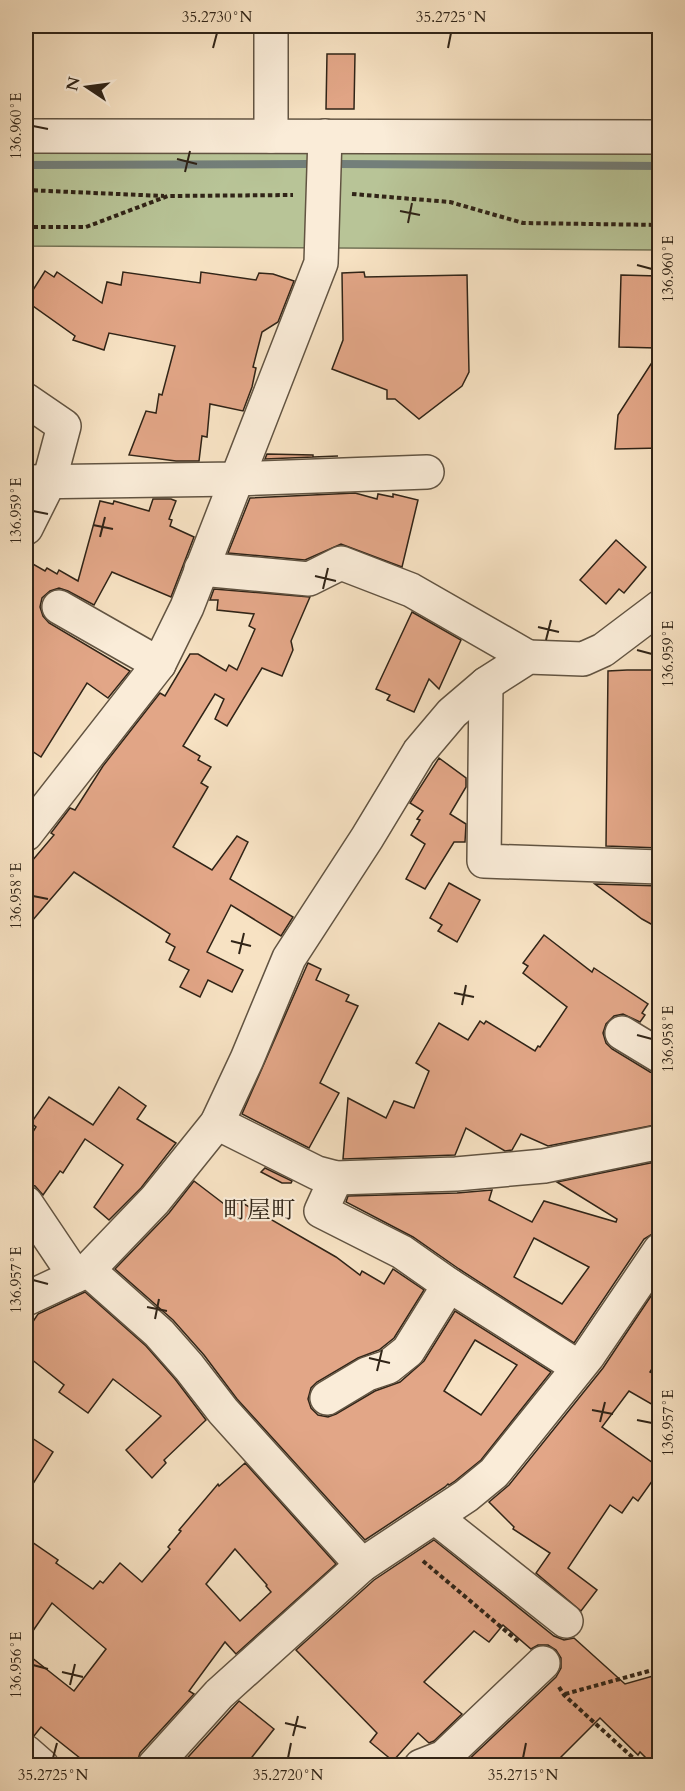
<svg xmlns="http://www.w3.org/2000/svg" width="685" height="1791" viewBox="0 0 685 1791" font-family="Cardo,'Noto Serif JP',serif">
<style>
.green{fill:#b8c497;stroke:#747457;stroke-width:1.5}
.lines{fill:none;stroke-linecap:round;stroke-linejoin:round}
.stream{stroke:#737f7a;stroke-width:8}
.building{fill:#e2a687;stroke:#302417;stroke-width:1.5;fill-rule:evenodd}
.minor-casing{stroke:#625442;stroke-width:36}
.path{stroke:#302417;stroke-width:4;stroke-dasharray:4.5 3;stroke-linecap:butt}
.minor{stroke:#faecd8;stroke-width:33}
.ticks{fill:none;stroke:#302417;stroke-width:2}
.labels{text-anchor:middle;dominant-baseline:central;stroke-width:4.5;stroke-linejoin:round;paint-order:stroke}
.quarter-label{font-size:24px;fill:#302417;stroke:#faecd8}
.neatline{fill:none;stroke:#302417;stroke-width:2}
.ticks-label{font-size:15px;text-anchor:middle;fill:#302417}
</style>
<rect width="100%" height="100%" fill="#f7e2c3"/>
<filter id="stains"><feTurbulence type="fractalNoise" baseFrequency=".00333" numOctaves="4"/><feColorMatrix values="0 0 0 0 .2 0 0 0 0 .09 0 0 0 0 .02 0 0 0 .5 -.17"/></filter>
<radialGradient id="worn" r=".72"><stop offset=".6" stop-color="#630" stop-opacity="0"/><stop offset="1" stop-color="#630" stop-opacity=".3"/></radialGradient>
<!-- green -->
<polygon class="green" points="26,152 659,153 659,250 26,246"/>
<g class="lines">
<!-- stream -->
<g class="stream">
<polyline points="337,164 660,166"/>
<polyline points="26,165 311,164"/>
</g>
</g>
<!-- building -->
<g class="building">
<polygon points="327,54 355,54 354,109 326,109"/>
<polygon points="45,271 54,277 57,272 102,303 107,282 121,285 123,272 200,283 201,272 256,280 259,273 273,274 294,281 278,322 262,332 253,367 256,368 252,387 243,411 210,404 207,437 202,436 199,461 176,461 129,455 146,411 156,413 159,394 162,395 175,346 109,333 104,350 73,340 75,336 26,301"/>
<polygon points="364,272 365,277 467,275 469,372 462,386 419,419 395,399 387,399 387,390 332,369 343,340 342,273"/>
<polygon points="621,275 658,276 656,348 619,347"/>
<polygon points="660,350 660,448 615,449 618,415"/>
<polygon points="267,454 313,455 313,457 338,456 265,459"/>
<polygon points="355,493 377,499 378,494 393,497 393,494 418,500 402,567 341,544 305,560 228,553 250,498"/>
<polygon points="153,499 171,499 176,501 169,519 172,520 170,526 194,537 171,597 112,572 94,605 68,591 59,588 50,591 42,598 40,607 43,616 49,623 130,671 108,698 87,683 41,757 26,747 26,560 45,571 47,568 57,574 59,570 78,581 100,501 113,504 114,501 149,511"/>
<polygon points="616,540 646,567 624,593 619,589 606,604 580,580"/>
<polygon points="214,589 310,597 291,641 293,650 282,676 262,668 227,726 215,719 224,699 215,694 183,746 200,756 198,760 211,767 201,783 208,787 173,847 212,870 237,836 248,842 230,879 293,917 281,936 231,905 207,952 243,970 232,992 208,980 200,997 180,987 189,970 169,960 175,947 166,942 170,934 74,872 26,928 26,868 54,835 51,833 70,808 75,810 103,766 160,693 165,696 190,654 198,654 226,671 229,665 237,670 255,629 249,626 254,614 217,610 218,600 210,600"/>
<polygon points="412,612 461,640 439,689 429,679 414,712 387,700 390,695 376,689"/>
<polygon points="627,670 660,670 660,848 606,846 608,671"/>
<polygon points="439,758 466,778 466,787 450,814 466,824 465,842 454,842 425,889 406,879 425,844 411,835 420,820 417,819 423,811 410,803"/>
<polygon points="449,883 480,900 457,942 438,931 442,925 430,918"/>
<polygon points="595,884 660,886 660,929 642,919"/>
<polygon points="544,935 592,972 594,968 648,1004 642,1013 645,1015 640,1022 623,1014 614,1016 606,1024 603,1033 606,1043 612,1049 650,1072 660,1075 660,1124 548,1146 521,1134 512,1150 505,1151 466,1128 455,1155 343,1159 348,1098 386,1118 394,1101 414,1108 429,1071 416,1063 439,1023 468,1040 480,1021 484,1024 486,1021 535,1051 538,1046 540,1047 567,1007 523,973 528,966 523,963"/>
<polygon points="308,963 321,969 316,980 349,995 346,1001 358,1006 320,1083 339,1093 309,1148 242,1114"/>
<polygon points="119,1087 146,1106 137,1119 176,1143 141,1188 109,1220 94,1207 123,1165 85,1139 63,1173 60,1171 43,1195 35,1186 26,1184 26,1143 36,1127 31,1123 49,1097 93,1125"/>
<path d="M660 1161V1224L654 1233 644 1239 574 1343 459 1269 413 1237 346 1202 348 1196 457 1193 492 1190 489 1200 532 1222 544 1201 616 1222 617 1219 557 1182ZM534 1238 589 1267 562 1304 514 1277Z"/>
<polygon points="265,1168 292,1181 291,1183 282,1183 261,1172"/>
<path d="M194 1181 232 1210 239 1201 336 1257 360 1275 362 1271 384 1284 393 1269 424 1290 394 1338 379 1350 358 1358 317 1382 311 1388 308 1399 311 1408 318 1415 328 1417 336 1414 375 1391 400 1382 424 1361 455 1311 551 1372 481 1460 455 1481 449 1485 448 1484 445 1487 365 1540 237 1399 204 1355 173 1320 115 1269 169 1213ZM475 1340 517 1365 481 1415 444 1391Z"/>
<polygon points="655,1290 660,1293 660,1356 650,1372 660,1377 660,1409 629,1391 602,1427 660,1468 660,1470 638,1501 633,1497 622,1513 610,1505 568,1568 597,1590 581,1611 536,1573 550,1553 513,1529 514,1527 489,1502 509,1485 603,1368"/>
<polygon points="85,1292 146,1346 175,1379 206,1420 164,1460 166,1463 152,1478 126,1450 161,1416 113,1379 88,1413 59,1392 64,1385 26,1355 26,1332 38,1314"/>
<polygon points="26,1434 53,1452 26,1495"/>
<path d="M245 1463 336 1564 236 1654 225 1642 189 1691 194 1694 140 1753 136 1766H90L41 1727 34 1736 26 1734V1653L74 1691 106 1649 52 1603 26 1641V1538L58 1560 56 1563 93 1589 100 1581 103 1583 120 1563 142 1582 170 1549 168 1547 181 1531 179 1530 218 1484 219 1486ZM235 1549 267 1585 266 1586 271 1592 240 1621 206 1584Z"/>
<polygon points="434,1540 554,1636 564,1640 574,1638 625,1684 660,1674 660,1766 654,1766 640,1752 638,1755 600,1718 552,1766 462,1766 556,1677 561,1668 561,1658 556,1650 548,1645 538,1645 531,1649 503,1625 489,1642 474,1631 424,1682 462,1714 434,1741 429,1743 418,1733 393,1761 370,1742 377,1733 296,1650 374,1580"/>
<polygon points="239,1701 274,1729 245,1766 180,1766"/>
</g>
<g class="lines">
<defs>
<g id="minor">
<polyline points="271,26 271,136"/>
<polyline points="26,136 660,137"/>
<polyline points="26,400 64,426 49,482 26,528"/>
<polyline points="26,482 236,479 427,472"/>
<polyline points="201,569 309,579 341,563 411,590 528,657"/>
<polyline points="59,607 159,664"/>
<polyline points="486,684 484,861 660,867"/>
<polyline points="26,834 159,664 187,607 321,263 325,136"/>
<polyline points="622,1033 660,1056"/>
<polyline points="217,1123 317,1173 336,1178 456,1174 544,1166 660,1142"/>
<polyline points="336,1178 321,1211 402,1252 449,1285 578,1367"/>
<polyline points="26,1203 75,1276"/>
<polyline points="88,1270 159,1333 189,1367 223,1411 362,1565"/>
<polyline points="26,1299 88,1270 155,1200 217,1123 247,1059 289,958 367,838 419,752 452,713 486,684 528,657 583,659 603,650 660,607"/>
<polyline points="327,1398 367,1374 388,1367 408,1351 449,1285"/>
<polyline points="435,1517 566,1621"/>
<polyline points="26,1752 42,1766"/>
<polyline points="154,1766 219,1694 362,1565 466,1496 494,1473 588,1356 660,1250"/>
<polyline points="421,1766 444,1757 543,1663"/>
</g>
</defs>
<!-- minor casing -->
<use href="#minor" class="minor-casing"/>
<!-- path -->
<g class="path">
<polyline points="26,190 164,196"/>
<polyline points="352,194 450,202 523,223 660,225"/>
<polyline points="26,227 86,227 168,196 293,195"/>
<polyline points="423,1561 520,1643"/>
<polyline points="559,1687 564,1695 642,1766"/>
<polyline points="565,1694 660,1668"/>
</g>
<!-- minor -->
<use href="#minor" class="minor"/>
</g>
<!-- ticks -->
<path class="ticks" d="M213 48 217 33M448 48 451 33M33 126 48 129M177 159 197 164M185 172 190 151M400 211 420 215M408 223 412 203M637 265 652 269M33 511 48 514M93 525 113 529M100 537 105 517M315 576 336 581M323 589 328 568M538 627 559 632M546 640 551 620M637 650 652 654M33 896 48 899M231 941 251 946M239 954 244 933M454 993 474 997M462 1005 466 985M637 1035 652 1039M33 1280 48 1284M147 1307 167 1311M155 1319 159 1299M369 1358 390 1363M377 1371 382 1350M592 1410 613 1414M637 1420 652 1423M600 1422 605 1402M33 1665 48 1669M62 1672 83 1677M70 1685 75 1664M285 1723 306 1728M293 1736 298 1716M53 1758 57 1743M288 1758 291 1743M523 1758 526 1743"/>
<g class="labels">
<!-- quarter labels -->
<g class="quarter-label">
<text x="259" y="1210">町屋町</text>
</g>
</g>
<!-- margin -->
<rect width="685" height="1791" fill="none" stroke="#f7e2c3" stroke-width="66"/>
<!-- north arrow -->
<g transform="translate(87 87) rotate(283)" stroke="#faecd8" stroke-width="4.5" paint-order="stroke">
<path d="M0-4.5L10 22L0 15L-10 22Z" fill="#302417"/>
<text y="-9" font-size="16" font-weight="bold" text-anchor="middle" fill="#302417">N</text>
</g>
<rect x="33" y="33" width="619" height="1725" class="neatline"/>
<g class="ticks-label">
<text x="217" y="22">35.2730°N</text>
<text x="451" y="22">35.2725°N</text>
<text transform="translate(16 126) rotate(-90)" y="5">136.960°E</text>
<text transform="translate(668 269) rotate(-90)" y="5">136.960°E</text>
<text transform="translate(16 511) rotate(-90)" y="5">136.959°E</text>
<text transform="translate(668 654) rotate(-90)" y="5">136.959°E</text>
<text transform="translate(16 896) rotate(-90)" y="5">136.958°E</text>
<text transform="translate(668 1039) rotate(-90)" y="5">136.958°E</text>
<text transform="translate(16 1280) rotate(-90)" y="5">136.957°E</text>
<text transform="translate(668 1423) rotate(-90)" y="5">136.957°E</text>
<text transform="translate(16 1665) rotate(-90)" y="5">136.956°E</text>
<text x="53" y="1780">35.2725°N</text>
<text x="288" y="1780">35.2720°N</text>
<text x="523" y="1780">35.2715°N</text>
</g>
<rect width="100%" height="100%" filter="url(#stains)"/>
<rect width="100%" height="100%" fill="url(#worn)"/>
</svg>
